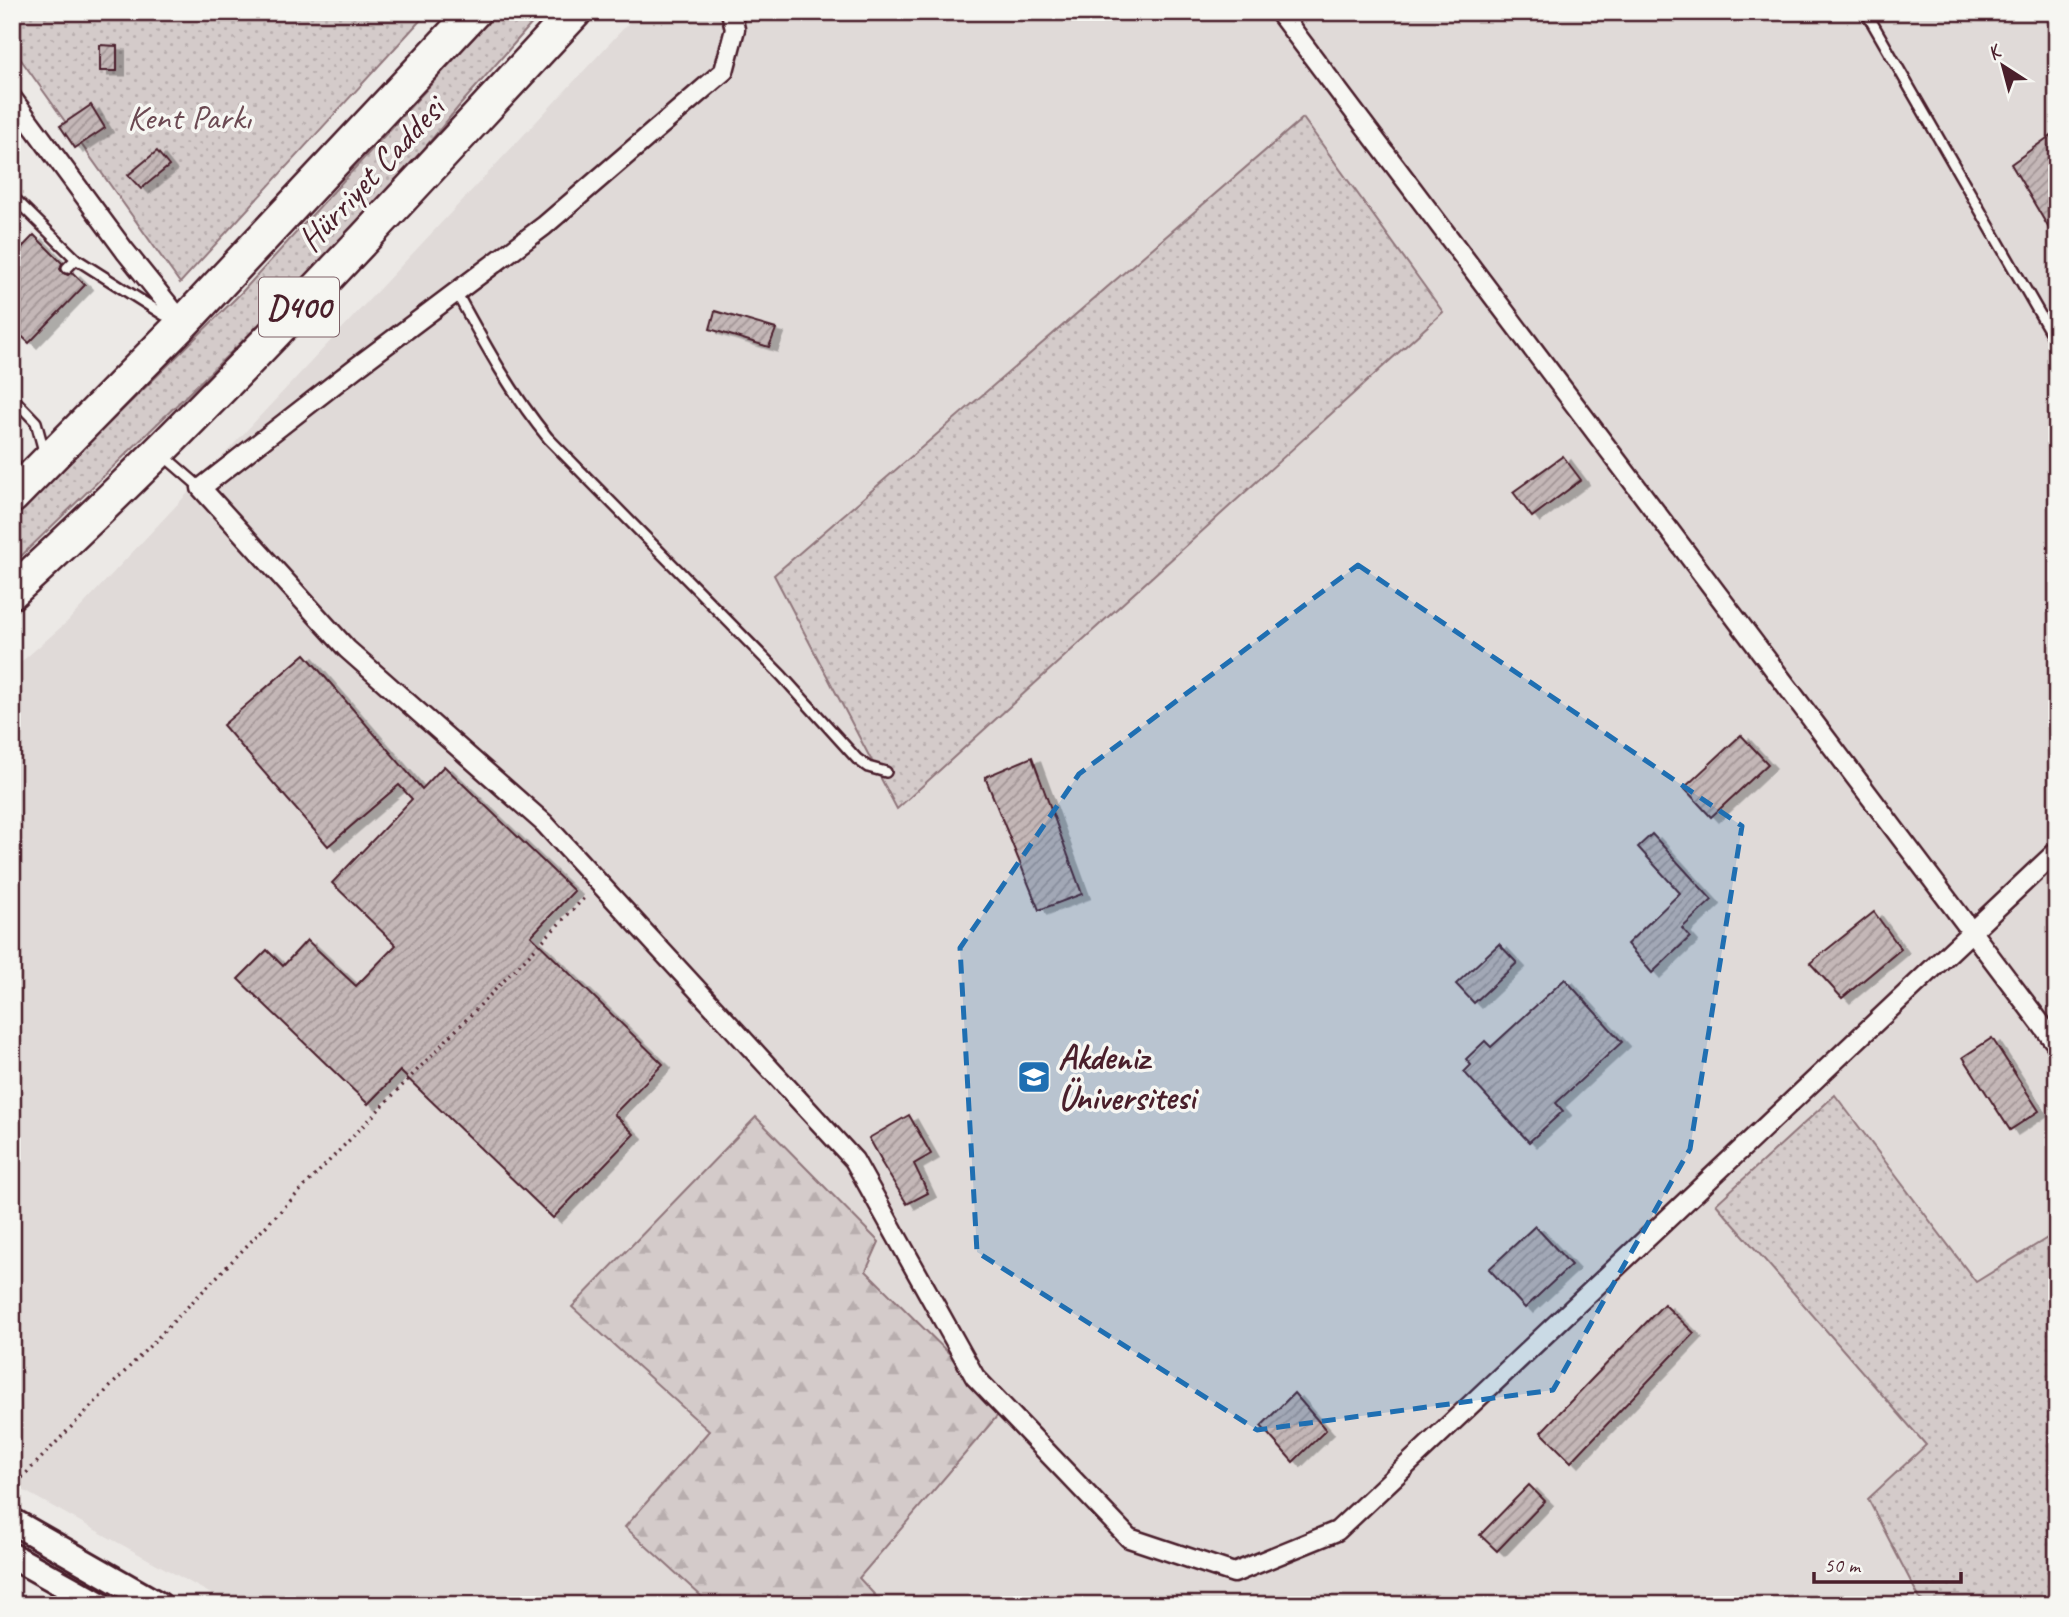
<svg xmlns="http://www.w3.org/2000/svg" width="2069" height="1617" viewBox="0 0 2069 1617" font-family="Caveat,sans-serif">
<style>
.built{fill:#e0dad8}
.green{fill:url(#green-dots);stroke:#8f757a;stroke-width:2}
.forest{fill:url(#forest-firs);stroke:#8f757a;stroke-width:2}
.building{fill:url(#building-hatch);stroke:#4a1f2b;stroke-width:2;filter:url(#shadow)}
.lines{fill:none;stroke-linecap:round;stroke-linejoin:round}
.lane-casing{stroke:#4a1f2b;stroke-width:14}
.street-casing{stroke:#4a1f2b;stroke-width:23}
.secondary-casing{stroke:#4a1f2b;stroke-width:30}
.highway-casing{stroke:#4a1f2b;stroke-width:37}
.path{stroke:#4a1f2b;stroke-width:3.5;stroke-dasharray:2 5;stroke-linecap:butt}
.lane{stroke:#f6f6f2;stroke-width:9}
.street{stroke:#f6f6f2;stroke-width:18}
.secondary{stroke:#f6f6f2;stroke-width:24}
.highway{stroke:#f6f6f2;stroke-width:32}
.marked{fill:#1f6fb2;fill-opacity:0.2;stroke:#1f6fb2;stroke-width:5;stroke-dasharray:14 9;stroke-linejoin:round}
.labels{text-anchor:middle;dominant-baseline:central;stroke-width:7;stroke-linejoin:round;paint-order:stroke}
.shield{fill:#f6f6f2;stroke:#7e6067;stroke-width:2}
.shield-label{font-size:33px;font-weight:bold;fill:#4a1f2b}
.park-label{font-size:35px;fill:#6c4a53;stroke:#f6f6f2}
.street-label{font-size:35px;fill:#4a1f2b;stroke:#f6f6f2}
.poi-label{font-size:35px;font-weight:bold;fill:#4a1f2b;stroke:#f6f6f2;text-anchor:start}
</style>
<defs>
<pattern id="green-dots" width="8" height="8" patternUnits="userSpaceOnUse" patternTransform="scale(1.75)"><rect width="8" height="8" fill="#d4cbca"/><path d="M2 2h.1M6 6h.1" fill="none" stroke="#b8aeae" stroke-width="1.8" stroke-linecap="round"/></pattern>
<pattern id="forest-firs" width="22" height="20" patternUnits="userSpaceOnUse" patternTransform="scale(1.75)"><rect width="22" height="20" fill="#d4cbca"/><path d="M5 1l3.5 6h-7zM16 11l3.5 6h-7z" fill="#b8aeae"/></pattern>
<pattern id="building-hatch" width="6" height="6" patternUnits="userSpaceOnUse" patternTransform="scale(1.75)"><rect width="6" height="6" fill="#c4b7b7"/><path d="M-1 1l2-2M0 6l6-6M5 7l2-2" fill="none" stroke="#a19495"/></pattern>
<filter id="shadow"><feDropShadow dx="8" dy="4.5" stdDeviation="0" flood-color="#0004"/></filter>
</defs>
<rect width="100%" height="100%" fill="#ece9e6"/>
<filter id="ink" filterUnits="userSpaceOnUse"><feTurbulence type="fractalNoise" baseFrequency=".0143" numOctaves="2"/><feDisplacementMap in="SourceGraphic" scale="14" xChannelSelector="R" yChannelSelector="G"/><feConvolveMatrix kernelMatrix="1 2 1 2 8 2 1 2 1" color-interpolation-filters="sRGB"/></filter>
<g filter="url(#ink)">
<!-- built -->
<polygon class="built" points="639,12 2057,12 2057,1605 231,1605 12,1484 12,670 67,622"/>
<!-- green -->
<g class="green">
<polygon points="12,12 428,12 180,283 12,47"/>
<polygon points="497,12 542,12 460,105 397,182 260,324 12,565 12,519 242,292"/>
<polygon points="1303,118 1443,312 897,809 774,575"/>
<polygon points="1835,1095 1976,1282 2057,1232 2057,1605 1923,1605 1868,1499 1926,1445 1716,1204"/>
</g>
<!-- forest -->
<polygon class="forest" points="756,1117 879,1242 866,1271 1004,1408 859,1578 884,1605 711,1605 625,1527 709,1431 572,1307"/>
<!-- building -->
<g class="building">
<polygon points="100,45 117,46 117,71 100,71"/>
<polygon points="91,105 105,128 75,148 60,126"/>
<polygon points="2057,131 2057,242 2011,164"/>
<polygon points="157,151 169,166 141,189 128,175"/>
<polygon points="34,235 62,263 60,269 63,273 68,275 72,272 85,285 29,343 12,327 12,258"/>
<polygon points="715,311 776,329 769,347 710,329"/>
<polygon points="1563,456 1581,480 1532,517 1513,492"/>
<polygon points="305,654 422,789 444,766 574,891 531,936 663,1064 614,1114 634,1134 553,1218 400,1071 368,1104 238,979 267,950 283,966 307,940 356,986 396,945 332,883 412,799 399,785 328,846 223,725"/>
<polygon points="1741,735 1768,764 1711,817 1684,788"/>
<polygon points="1032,757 1082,894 1039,910 985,777"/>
<polygon points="1652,834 1712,900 1682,928 1690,937 1652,973 1627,944 1680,893 1638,847"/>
<polygon points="1874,912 1901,949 1842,998 1810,963"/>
<polygon points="1499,944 1517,963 1474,1003 1456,984"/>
<polygon points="1565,979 1622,1042 1556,1103 1563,1111 1529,1142 1464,1072 1471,1065 1466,1059 1485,1041 1491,1047"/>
<polygon points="1992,1038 2039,1111 2010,1130 1963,1057"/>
<polygon points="909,1115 931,1154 914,1164 928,1193 907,1204 881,1162 882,1161 869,1138"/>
<polygon points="1535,1226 1571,1265 1525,1308 1489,1269"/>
<polygon points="1664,1304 1694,1333 1571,1462 1541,1432"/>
<polygon points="1294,1393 1326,1430 1293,1462 1261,1426"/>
<polygon points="1529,1485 1545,1501 1497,1551 1480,1535"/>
</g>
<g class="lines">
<defs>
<g id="lane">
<polyline points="1866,12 2057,344"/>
<polyline points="12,196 76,259"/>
<polyline points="67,268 76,259 164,315 175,320"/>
<path d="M456 292C484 343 511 393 548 438L782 676 857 759 868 767 886 772"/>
<polyline points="12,397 36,422 45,455"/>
<polyline points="163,455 201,488"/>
</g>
<g id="street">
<polyline points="731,12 735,29 724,71 544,226 354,369 201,488 347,649 544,823 854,1160 975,1377 1129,1538 1234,1573 1337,1531 2057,851"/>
<polyline points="1279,12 2057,1045"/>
<polyline points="12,98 125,251 183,323"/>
</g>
<g id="secondary">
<polyline points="12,1521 159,1605"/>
<polyline points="12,1556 100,1605"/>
</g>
<g id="highway">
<polyline points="12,497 183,323 474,12"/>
<path d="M12 592C211 410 391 209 575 12"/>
</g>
</defs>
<!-- lane casing -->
<use href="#lane" class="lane-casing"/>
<!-- street casing -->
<use href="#street" class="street-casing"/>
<!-- secondary casing -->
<use href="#secondary" class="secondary-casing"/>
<!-- highway casing -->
<use href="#highway" class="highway-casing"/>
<!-- path -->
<polyline class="path" points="12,1488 586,896"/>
<!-- lane -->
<use href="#lane" class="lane"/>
<!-- street -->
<use href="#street" class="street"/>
<!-- secondary -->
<use href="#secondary" class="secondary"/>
<!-- highway -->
<use href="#highway" class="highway"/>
</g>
</g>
<!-- marked area -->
<path class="marked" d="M1358 565 1742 826 1690 1149 1553 1390 1257 1430 977 1252 960 948 1079 774Z"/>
<!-- icons -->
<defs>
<symbol id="university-square" viewBox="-11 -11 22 22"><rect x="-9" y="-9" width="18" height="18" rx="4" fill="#1f6fb2" stroke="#f6f6f2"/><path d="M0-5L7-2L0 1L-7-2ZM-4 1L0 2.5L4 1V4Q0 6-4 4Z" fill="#fff"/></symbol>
</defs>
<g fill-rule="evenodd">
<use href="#university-square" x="1015" y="1058" width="38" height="38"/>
</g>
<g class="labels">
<!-- shield labels -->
<rect class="shield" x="259" y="277.5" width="80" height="59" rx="5"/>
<g class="shield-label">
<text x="299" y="307">D400</text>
</g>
<!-- park labels -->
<g class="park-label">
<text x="189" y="117">Kent Parkı</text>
</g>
<!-- street labels -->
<g class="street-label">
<text transform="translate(371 174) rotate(-47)">Hürriyet Caddesi</text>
</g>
<!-- poi labels -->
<g class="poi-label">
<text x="1058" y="1057">Akdeniz<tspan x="1058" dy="40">Üniversitesi</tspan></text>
</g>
</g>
<!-- margin -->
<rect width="2069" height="1617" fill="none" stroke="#f6f6f2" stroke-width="42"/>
<rect x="21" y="21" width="2027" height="1575" fill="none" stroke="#4a1f2b" stroke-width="2.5" filter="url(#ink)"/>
<!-- north arrow -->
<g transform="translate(2003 66) rotate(324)" stroke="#f6f6f2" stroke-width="5" paint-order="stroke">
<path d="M0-5L12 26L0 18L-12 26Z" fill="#4a1f2b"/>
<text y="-10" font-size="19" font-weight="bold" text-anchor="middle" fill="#4a1f2b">K</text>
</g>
<!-- scale -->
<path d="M1814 1572v10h147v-10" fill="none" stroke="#4a1f2b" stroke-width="3.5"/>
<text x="1824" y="1572" font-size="21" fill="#4a1f2b" stroke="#f6f6f2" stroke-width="5" paint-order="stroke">50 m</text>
</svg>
